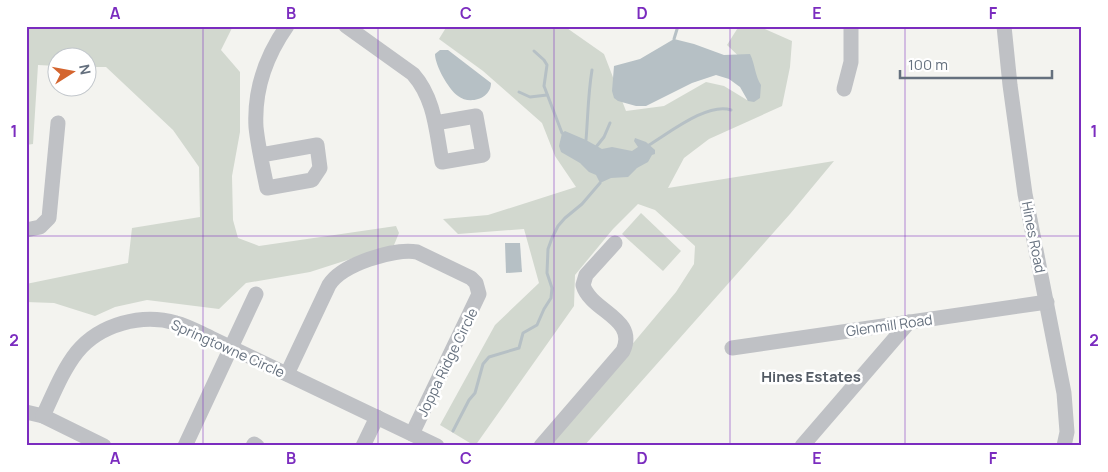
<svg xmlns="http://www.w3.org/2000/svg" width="1108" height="472" viewBox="0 0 1108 472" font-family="Manrope,sans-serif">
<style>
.green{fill:#d2d8cf}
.water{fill:#b6c0c5}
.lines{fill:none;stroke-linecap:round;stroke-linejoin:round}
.stream{stroke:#b6c0c5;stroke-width:3}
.minor{stroke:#bfc1c5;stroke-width:15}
.grid{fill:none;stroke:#7b2cbf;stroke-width:1;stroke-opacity:0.55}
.labels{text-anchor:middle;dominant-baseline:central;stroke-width:5;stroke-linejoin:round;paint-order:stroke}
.street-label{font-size:14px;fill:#65707e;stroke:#fff}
.neighbourhood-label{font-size:15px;font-weight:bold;fill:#525a64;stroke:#fff}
.neatline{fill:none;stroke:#7b2cbf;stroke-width:2}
.grid-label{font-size:16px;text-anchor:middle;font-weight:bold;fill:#7b2cbf}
</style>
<rect width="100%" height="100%" fill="#f3f3ef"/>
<!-- green -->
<g class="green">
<polygon points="26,26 233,26 221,50 240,72 240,132 232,176 233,220 238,238 259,246 396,226 399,233 394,245 310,272 246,283 219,309 147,300 115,307 95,316 54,303 26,302 26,284 128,263 132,228 200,217 199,167 173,130 106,67 88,67 88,58 58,58 57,66 38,65 33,144 26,145"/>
<polygon points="447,26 564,26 604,54 626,111 664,106 706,82 724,86 747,100 759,95 750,67 727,45 739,26 758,26 792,41 790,67 782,106 709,139 684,158 668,188 834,161 790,214 584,446 547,446 676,292 694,264 695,246 655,210 638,204 613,229 575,275 574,306 475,446 440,425 495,325 539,283 524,229 458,234 443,219 488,215 576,187 555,156 542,123 483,71 439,39"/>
<polygon points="641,213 681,251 663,271 622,234"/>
</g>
<!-- water -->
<g class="water">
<path d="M674 39 694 44 724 55 750 54C755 64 755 76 761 85L760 98 754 102 748 101 740 87 729 79 716 75 692 83 646 106H636L618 101 614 98 612 91 614 66 640 59Z"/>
<path d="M440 50H448L491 83C491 99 469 105 458 96 448 89 435 65 435 54Z"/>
<polygon points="565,131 586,140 602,149 612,147 632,151 638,147 634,141 635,138 646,142 655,150 655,154 652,155 648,162 637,168 628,177 611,178 600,183 596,175 589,172 580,163 561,152 559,146 562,133"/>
<polygon points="505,243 520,243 522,272 506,273"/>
</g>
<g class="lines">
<!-- stream -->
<g class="stream">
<polyline points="674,39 678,26"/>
<polyline points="534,51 544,60 547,65 544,86 562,133"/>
<polyline points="519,92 530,97 547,95"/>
<path d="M586 140C588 116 588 94 592 70"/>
<path d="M649 145C669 133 708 102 731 110"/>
<polyline points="596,147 604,137 610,123"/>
<polyline points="453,431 469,400 475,393 483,364 489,357 519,348 523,333 537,325 544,309 551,298 552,288 547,273 548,249 552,238 558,226 565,218 582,204 600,183"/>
</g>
<!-- minor -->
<g class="minor">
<path d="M346 26 413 74C435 99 436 131 442 162L483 155 476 116 435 123"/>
<polyline points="1004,26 1010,85 1025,194 1064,393 1067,432 1064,446"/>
<polyline points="844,89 851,62 851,26"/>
<path d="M261 155 317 145 320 168 312 180 267 188C263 168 258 147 256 127 254 91 266 56 287 26"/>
<polyline points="26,230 40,227 49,218 58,123"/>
<polyline points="732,348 1047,302"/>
<path d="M287 374 329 285C342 264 394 248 417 252L471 278 476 283 479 294 412 434"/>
<polyline points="26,412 43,416 104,446"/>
<path d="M43 416C53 395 62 371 77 352 100 324 142 313 176 323 188 326 200 333 211 338L437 446"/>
<polyline points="185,446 256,294"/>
<polyline points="253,446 254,444 257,446"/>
<polyline points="363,446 377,417"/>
<path d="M541 446 623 351C638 318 591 312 583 285L586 275 615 243"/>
<polyline points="802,446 909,322"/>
</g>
</g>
<!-- grid -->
<path class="grid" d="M203 26V446M378 26V446M554 26V446M730 26V446M905 26V446M26 236H1082"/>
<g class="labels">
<!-- street labels -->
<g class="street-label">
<text transform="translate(1034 237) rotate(79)">Hines Road</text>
<text transform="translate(889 325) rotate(-8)">Glenmill Road</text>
<text transform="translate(228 348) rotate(24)">Springtowne Circle</text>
<text transform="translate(447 362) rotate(-64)">Joppa Ridge Circle</text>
</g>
<!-- neighbourhood labels -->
<g class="neighbourhood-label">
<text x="811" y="376">Hines Estates</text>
</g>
</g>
<!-- border -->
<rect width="1108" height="472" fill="none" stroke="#ffffff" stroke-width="55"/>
<!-- north arrow -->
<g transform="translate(72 72) rotate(79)"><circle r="24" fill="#ffffff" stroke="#c1c6cb"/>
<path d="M0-4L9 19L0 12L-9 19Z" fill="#d4652f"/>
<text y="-8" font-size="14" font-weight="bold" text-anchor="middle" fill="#65707e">N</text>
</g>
<!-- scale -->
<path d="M900 70v8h152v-8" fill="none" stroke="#65707e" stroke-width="2.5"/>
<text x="908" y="70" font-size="15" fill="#65707e" stroke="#ffffff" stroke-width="4" paint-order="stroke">100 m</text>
<rect x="28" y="28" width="1052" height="416" class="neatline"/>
<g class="grid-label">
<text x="115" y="19">A</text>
<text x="291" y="19">B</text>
<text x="466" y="19">C</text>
<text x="642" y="19">D</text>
<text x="817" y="19">E</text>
<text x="993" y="19">F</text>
<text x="14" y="137">1</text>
<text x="1094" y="137">1</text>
<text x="14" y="346">2</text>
<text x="1094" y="346">2</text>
<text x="115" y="464">A</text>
<text x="291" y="464">B</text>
<text x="466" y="464">C</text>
<text x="642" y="464">D</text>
<text x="817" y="464">E</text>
<text x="993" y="464">F</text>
</g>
</svg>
